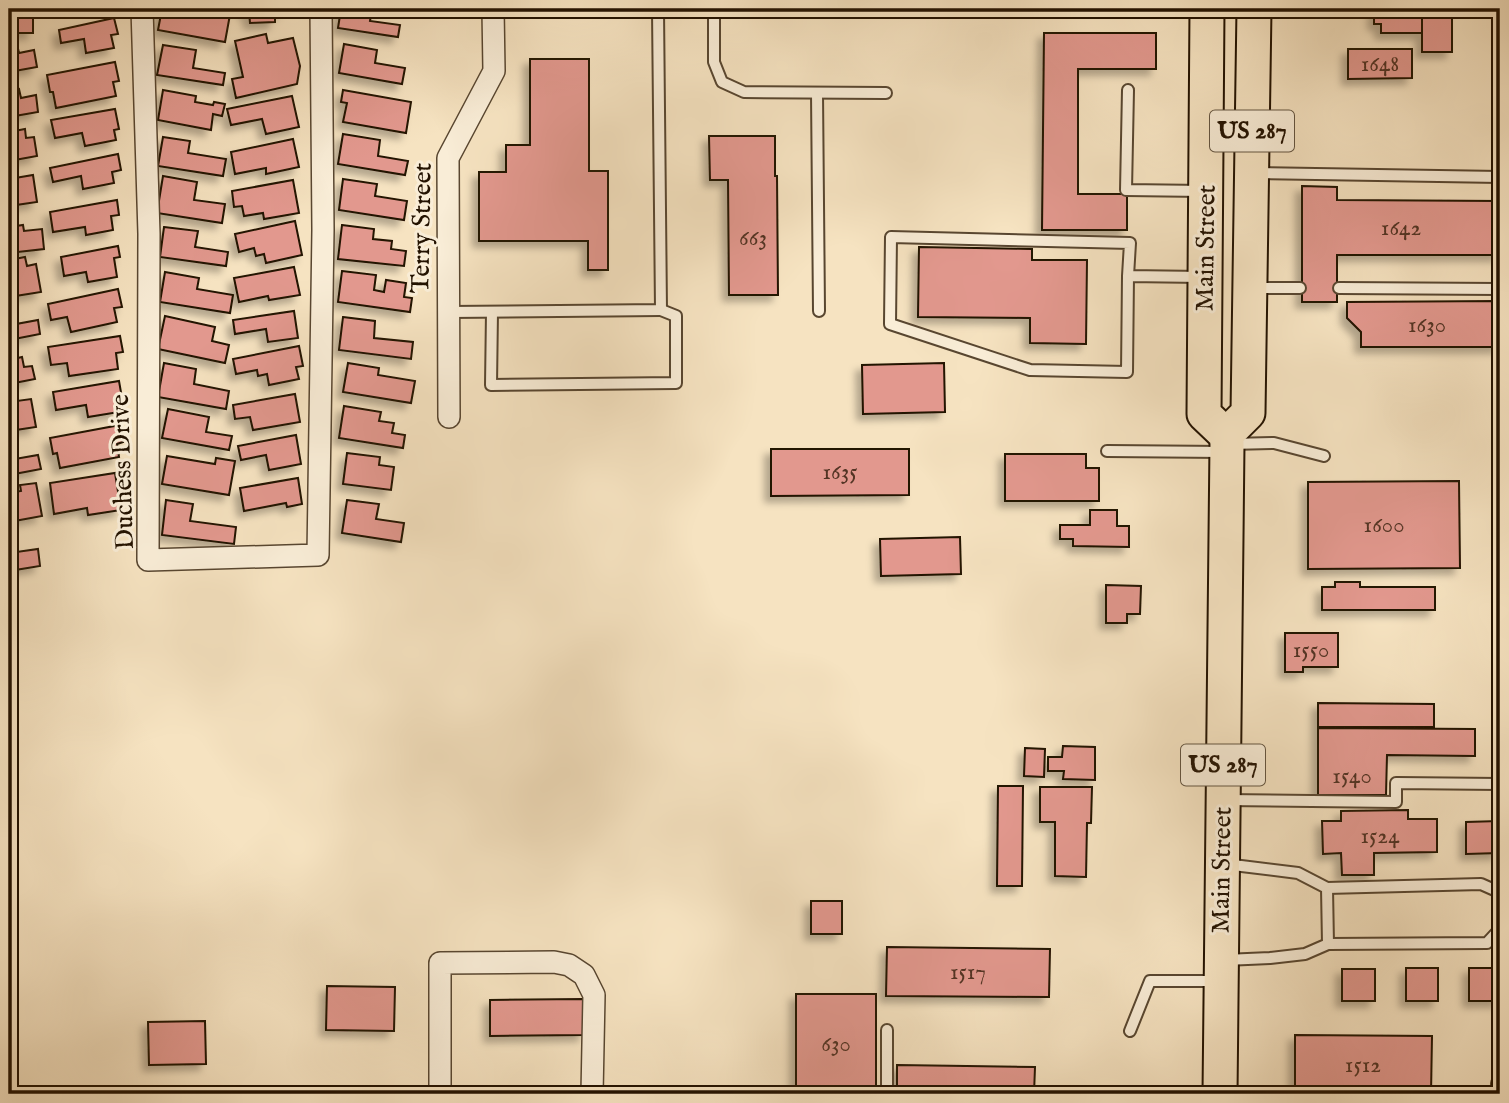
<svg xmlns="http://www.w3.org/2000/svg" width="1509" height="1103" viewBox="0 0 1509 1103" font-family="'IM FELL English',serif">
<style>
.building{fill:#e2988e;stroke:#231200;stroke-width:2;filter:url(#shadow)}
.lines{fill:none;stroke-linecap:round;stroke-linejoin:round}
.service-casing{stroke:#584630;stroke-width:14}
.minor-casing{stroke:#584630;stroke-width:24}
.trunk-casing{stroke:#231200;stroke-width:37}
.service{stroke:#f9edd7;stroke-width:10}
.minor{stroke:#f9edd7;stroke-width:21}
.trunk{stroke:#f6e3c1;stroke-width:33}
.labels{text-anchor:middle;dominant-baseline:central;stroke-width:6;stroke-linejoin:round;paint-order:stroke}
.number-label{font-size:23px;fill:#533424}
.shield{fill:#f9edd7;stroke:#635440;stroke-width:2}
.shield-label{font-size:24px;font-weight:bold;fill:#231200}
.street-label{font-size:26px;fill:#231200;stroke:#f9edd7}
</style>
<defs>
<filter id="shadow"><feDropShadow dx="-6" dy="6" stdDeviation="3.5" flood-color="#0004"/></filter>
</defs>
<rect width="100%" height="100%" fill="#f6e3c1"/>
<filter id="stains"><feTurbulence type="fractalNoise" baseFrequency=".00286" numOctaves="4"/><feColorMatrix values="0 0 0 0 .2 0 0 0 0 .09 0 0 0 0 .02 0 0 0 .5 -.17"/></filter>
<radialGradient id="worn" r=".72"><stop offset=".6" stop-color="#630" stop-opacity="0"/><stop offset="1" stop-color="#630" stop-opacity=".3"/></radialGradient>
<!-- building -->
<g class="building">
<rect x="9" y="9" width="24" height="24"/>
<polygon points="162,9 192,9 218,14 219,9 231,9 225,42 158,30"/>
<polygon points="244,9 283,9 283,12 275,12 275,22 250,23 249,11 244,12"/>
<polygon points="341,9 372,9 370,21 400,25 398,37 338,28"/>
<polygon points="1374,9 1422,9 1422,33 1381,33 1381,24 1374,24"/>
<rect x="1422" y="9" width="30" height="43"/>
<polygon points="114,18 118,34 111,35 114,48 86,53 84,39 61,43 59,30"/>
<polygon points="1044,33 1156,33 1156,69 1078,69 1078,194 1127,194 1127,230 1042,230"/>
<polygon points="266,34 268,43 293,38 300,66 297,84 236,98 232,79 243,77 235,41"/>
<polygon points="16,40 19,53 34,50 37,67 9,72 9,41"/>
<polygon points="344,44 377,50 375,63 405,68 402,84 339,73"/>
<polygon points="163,45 196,50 193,68 225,73 223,85 157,75"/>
<polygon points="1348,49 1412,49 1412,78 1348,79"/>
<polygon points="530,59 589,59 589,171 608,171 608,270 588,270 588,241 479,241 479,172 506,172 506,145 530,145"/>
<polygon points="115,62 119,81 113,82 116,96 56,108 53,92 50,92 47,75"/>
<polygon points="19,89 21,98 36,95 38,112 9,117 9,91"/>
<polygon points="163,90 196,96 195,102 213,105 214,102 225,104 222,116 213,114 211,130 158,120"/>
<polygon points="343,90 411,102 406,133 343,122 347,103 341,102"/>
<polygon points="292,96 299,127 266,134 262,119 231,125 227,109"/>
<polygon points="115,109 119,129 114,130 116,140 85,146 82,133 55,138 51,120"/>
<polygon points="25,129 26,138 34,137 37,156 9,161 9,132"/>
<polygon points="343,134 380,140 378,156 408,161 405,175 338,164"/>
<polygon points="709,136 775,136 775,176 777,176 778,295 729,295 728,180 710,180"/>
<polygon points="163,137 190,141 188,153 226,159 223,176 158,166"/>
<polygon points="293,139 299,167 266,174 266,168 235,174 231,152"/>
<polygon points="118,154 121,170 112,172 114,183 83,189 81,176 53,182 50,168"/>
<polygon points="33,175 37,202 9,206 9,179"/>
<polygon points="163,176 197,182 194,200 225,204 222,223 157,213"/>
<polygon points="343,179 377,184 375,196 407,201 404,220 339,210"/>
<polygon points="293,180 299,213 264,219 263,213 244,216 242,206 234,207 232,191"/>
<polygon points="1302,186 1337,187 1337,200 1500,201 1500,255 1337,255 1337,302 1302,302"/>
<polygon points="117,200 119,215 111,216 113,230 86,235 85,227 53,232 50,212"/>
<polygon points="295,221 302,255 266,263 264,254 256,256 254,248 239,252 235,234"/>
<polygon points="23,225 24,231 42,229 44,249 9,253 9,227"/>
<polygon points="342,225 374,229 373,239 392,241 391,249 406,251 404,266 338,259"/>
<polygon points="164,227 198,231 195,247 228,252 226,266 160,257"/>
<polygon points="118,246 120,257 114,258 117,277 88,282 86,272 64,276 61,257"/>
<polygon points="919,247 1032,249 1032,260 1087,260 1086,344 1030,343 1030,318 918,317"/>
<polygon points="25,257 27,266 36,264 41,292 9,297 9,260"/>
<polygon points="294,267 300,295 269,300 268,296 239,302 234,278"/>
<polygon points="342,271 376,275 374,290 384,292 386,280 406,283 404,297 412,298 410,312 338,302"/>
<polygon points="165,272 199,278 197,289 233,295 230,313 160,302"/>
<polygon points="118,289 122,307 114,308 117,322 71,332 67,317 51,320 48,304"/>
<polygon points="1500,301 1500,347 1361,347 1361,332 1347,318 1347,302"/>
<polygon points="294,311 298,338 268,342 266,329 235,334 233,320"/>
<polygon points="14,314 16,324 38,320 40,334 9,340 9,315"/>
<polygon points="165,316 215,327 212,341 229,345 225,363 158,349"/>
<polygon points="343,317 375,321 374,338 413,342 411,359 339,350"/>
<polygon points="120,336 123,352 116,353 118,369 69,376 67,363 51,365 48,347"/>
<polygon points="299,346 303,366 296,367 299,379 269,385 267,374 258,376 257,370 236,374 233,359"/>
<polygon points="22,357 24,367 32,366 35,379 9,384 9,360"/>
<polygon points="164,363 196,369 194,384 229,391 226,409 158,397"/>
<polygon points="348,363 379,368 378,375 415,381 411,403 343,392"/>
<polygon points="944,363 945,412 863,414 862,365"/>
<polygon points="119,381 122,398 117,399 119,412 88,417 86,405 56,410 53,392"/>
<polygon points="295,394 300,422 253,430 250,417 235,419 233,405"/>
<polygon points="31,399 36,427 9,431 9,402"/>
<polygon points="344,406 381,412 379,421 394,423 392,433 405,435 403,448 339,438"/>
<polygon points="168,409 209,417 206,432 232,436 229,450 162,438"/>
<polygon points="120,425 123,442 117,444 119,457 60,468 57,453 53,454 50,438"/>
<polygon points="296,435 301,464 269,470 266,455 241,460 238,446"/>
<polygon points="771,449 909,449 909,495 771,496"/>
<polygon points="347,453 380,457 379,465 394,467 391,490 343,484"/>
<polygon points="1005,454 1086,454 1086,468 1099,468 1099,501 1005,501"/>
<polygon points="38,455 41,469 9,475 9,460"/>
<polygon points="167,456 215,464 216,458 235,461 229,495 162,484"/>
<polygon points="115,473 121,510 88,515 87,508 54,514 50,483"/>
<polygon points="298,478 302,504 287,507 286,503 244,511 240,488"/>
<polygon points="1459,481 1460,568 1308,569 1308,482"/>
<polygon points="36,483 42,516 9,522 9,493 21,491 20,485"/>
<polygon points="166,500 193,504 190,521 236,527 234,544 162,535"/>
<polygon points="347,500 379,504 376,519 404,523 401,542 342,533"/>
<polygon points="1090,510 1117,510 1117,526 1129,526 1129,547 1073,546 1073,539 1060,539 1060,525 1090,525"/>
<polygon points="960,537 961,574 881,576 880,539"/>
<polygon points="38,549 40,566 9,571 9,553"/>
<polygon points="1335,582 1360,582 1360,587 1435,587 1435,610 1322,610 1322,587 1335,587"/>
<polygon points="1106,585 1141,586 1140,614 1127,614 1127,623 1106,623"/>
<polygon points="1285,633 1338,633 1338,667 1303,667 1303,672 1285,672"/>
<polygon points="1318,703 1434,704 1434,727 1318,727"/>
<polygon points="1318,728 1475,729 1475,756 1387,755 1386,795 1318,795"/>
<polygon points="1063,746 1095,747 1095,780 1063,779 1064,771 1048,771 1048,757 1062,757"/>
<polygon points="1025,748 1045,749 1044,777 1024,776"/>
<polygon points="998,786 1023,786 1022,886 997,886"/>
<polygon points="1040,787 1092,787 1091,823 1087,823 1086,877 1055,876 1055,822 1040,822"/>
<polygon points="1408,810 1408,819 1437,819 1437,852 1374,853 1374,875 1342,875 1341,853 1323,854 1322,821 1341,821 1341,811"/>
<polygon points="1499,821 1499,853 1466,854 1466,822"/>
<rect x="811" y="901" width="31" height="33"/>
<polygon points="887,947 1050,949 1049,997 886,996"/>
<rect x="1406" y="968" width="32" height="33"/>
<rect x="1469" y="968" width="31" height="33"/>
<rect x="1342" y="969" width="33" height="32"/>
<polygon points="327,986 395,987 394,1031 326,1030"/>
<rect x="796" y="994" width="80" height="100"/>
<polygon points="584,999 584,1035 490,1036 490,1000"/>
<polygon points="205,1021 206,1064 149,1065 148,1022"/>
<polygon points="1295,1035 1432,1036 1431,1094 1295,1094"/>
<polygon points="897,1065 1035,1067 1034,1094 897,1094"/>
</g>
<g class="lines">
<defs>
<g id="service">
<polyline points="714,9 714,62 722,82 744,92 886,93"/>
<polyline points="658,10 673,9"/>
<polyline points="1128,90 1126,190 1204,191"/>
<polyline points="817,93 819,311"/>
<polyline points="1254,173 1500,177"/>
<polyline points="1128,276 1130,243 891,237 890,324 1030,370 1127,372 1128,276 1202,277"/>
<polyline points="1253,288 1300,288"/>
<polyline points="1339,288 1500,289"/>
<polyline points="449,312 661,310 658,10 493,10"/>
<polyline points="492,312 491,385 676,383 676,316 661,310"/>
<polyline points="1230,444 1274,443 1324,456"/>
<polyline points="1107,451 1224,452"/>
<polyline points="1226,800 1396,802 1396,783 1500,784"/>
<polyline points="1327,888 1481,884 1499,892 1500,929 1487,943 1328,944"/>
<polyline points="1225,960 1270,958 1305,954 1328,944 1327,888 1298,873 1225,864"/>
<polyline points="1130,1031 1150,981 1216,981"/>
<polyline points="887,1094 887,1030"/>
<polyline points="1497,1094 1497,1083"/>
</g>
<g id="minor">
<polyline points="142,9 149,234 148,560 318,555 323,230 321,9"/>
<polyline points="449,417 448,158 494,71 493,9"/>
<polyline points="440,1094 440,963 554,962 569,965 584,975 594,995 592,1094"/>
</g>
<g id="trunk">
<polyline points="1207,9 1204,414 1226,435 1227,444 1220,1094"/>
<polyline points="1226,435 1248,413 1254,9"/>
</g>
</defs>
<!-- service casing -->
<use href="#service" class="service-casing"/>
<!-- minor casing -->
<use href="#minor" class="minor-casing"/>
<!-- trunk casing -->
<use href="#trunk" class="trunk-casing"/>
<!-- service -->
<use href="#service" class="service"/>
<!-- minor -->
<use href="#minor" class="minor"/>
<!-- trunk -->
<use href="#trunk" class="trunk"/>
</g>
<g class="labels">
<!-- number labels -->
<g class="number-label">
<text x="1380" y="64">1648</text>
<text x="1401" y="228">1642</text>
<text x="753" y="238">663</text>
<text x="1427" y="325">1630</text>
<text x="840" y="472">1635</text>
<text x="1384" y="525">1600</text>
<text x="1311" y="650">1550</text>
<text x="1352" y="776">1540</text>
<text x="1380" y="836">1524</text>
<text x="968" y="972">1517</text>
<text x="836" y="1044">630</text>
<text x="1363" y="1065">1512</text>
</g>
<!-- shield labels -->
<g class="shield">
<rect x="1210" y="110.5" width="84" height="41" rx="5"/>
<rect x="1181" y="744.5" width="84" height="41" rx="5"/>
</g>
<g class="shield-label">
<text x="1252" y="131">US 287</text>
<text x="1223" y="765">US 287</text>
</g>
<!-- street labels -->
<g class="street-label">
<text transform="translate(422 228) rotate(-89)">Terry Street</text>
<text transform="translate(1206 248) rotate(-89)">Main Street</text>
<text transform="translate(123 472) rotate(-92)">Duchess Drive</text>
<text transform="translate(1222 870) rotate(-89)">Main Street</text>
</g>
</g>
<!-- margin -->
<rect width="1509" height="1103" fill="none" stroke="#f6e3c1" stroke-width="35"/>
<rect x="10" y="10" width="1488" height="1082" fill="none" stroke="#231200" stroke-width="3.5"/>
<rect x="18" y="18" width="1474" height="1068" fill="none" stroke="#231200" stroke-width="2"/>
<rect width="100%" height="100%" filter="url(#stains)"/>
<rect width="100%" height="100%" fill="url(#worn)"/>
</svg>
